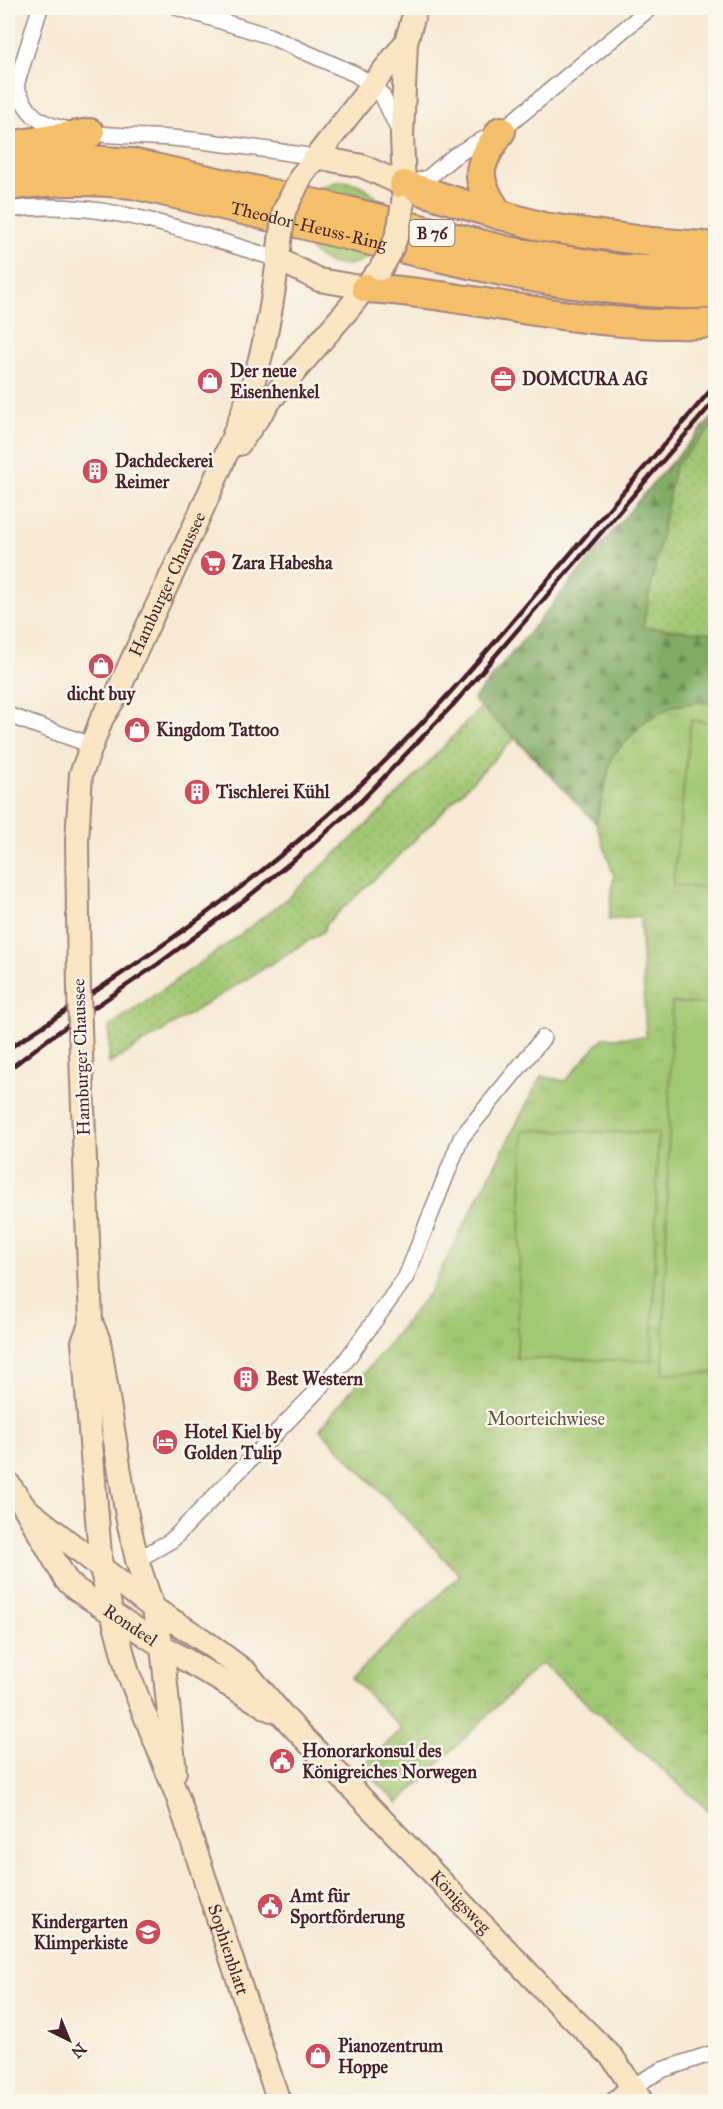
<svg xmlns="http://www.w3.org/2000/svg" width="723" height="2109" viewBox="0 0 723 2109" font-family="'IM FELL Great Primer',serif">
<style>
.grass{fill:url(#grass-tufts);stroke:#76744f;stroke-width:1.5}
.forest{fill:url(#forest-firs);stroke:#666648;stroke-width:1.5}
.garden{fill:url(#garden-dots);stroke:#76744f;stroke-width:1.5}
.pitch{fill:#a2c873;stroke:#76744f;stroke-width:1.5}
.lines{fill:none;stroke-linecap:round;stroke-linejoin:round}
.street-casing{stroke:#a08480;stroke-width:18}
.secondary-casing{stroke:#a08480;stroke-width:26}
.highway-casing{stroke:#a08480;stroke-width:32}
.street{stroke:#fff;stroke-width:15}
.secondary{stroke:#fbe6c4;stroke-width:22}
.highway{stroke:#f6c06b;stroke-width:28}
.rail{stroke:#4a1f2b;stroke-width:4.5}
.secondary-bridge-casing{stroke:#a08480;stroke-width:26;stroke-linecap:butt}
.secondary-bridge{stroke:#fbe6c4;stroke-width:22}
.labels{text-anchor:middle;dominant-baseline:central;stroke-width:5;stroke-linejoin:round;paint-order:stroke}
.shield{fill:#fbf7ec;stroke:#7f6065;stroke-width:1.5}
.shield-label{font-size:16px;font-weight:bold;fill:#4a1f2b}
.street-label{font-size:18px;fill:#4a1f2b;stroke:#fbf7ec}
.poi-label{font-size:18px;font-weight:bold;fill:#4a1f2b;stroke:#fbf7ec;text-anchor:start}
.park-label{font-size:18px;fill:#645241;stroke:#fbf7ec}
</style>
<defs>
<pattern id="grass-tufts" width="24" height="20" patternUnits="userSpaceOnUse" patternTransform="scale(1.5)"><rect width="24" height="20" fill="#a2c873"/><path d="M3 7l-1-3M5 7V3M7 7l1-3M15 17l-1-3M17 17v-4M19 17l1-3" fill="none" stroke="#8dab64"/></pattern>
<pattern id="forest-firs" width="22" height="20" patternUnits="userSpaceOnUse" patternTransform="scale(1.5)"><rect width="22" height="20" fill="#81ac65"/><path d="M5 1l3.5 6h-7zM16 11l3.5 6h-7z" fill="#6c8b53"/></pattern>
<pattern id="garden-dots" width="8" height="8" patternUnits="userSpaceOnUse" patternTransform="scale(1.5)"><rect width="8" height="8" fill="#a2c873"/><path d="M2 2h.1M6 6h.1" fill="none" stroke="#8dab64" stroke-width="1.8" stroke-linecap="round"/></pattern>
</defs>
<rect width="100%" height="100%" fill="#fbf7ec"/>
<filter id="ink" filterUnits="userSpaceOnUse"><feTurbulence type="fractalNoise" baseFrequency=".0167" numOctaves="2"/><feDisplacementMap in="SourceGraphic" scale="12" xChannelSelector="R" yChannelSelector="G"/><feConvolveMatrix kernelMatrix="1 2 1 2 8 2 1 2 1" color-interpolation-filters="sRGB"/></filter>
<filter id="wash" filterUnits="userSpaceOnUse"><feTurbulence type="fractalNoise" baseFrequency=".008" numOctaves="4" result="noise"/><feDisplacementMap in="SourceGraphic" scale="24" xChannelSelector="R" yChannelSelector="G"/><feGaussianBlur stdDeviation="1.35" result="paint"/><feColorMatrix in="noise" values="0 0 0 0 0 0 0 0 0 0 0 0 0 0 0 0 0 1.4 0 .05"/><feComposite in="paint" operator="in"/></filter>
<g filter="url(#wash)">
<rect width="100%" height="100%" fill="#f7ead6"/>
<!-- grass -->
<g class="grass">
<path d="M340 181C359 182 372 189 382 206L314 192 322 186Z"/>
<path d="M305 236 371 255C348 273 317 266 304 239Z"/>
<polygon points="715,415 715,1816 541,1663 398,1803 362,1767 402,1729 352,1678 460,1575 320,1429 429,1293 541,1076 565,1081 603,1038 646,1037 640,916 609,919 614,876 596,823 515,738 473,700 653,483"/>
</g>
<!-- forest -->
<polygon class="forest" points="715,415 715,424 675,466 643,627 715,633 715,704 699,702 673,706 645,721 612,756 596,823 515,738 473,700 653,483"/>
<!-- garden -->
<g class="garden">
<polygon points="715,424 715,633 643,627 675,466"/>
<polygon points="481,707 515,738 398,857 325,925 324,931 109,1064 109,1027 233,940 290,896 388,805"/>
</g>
<!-- pitch -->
<g class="pitch">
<polygon points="691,720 715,723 715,889 673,885"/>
<polygon points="672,1003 715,1004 715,1373 663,1373"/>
<polygon points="523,1130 658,1133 652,1361 517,1358"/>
</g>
</g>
<g filter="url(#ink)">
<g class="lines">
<defs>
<g id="street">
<polyline points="179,8 269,36 355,74 373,86 382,95 399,131"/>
<path d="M16 87C22 99 28 113 40 120 64 136 140 136 171 138 220 142 268 150 316 157"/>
<polyline points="8,111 40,8"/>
<polyline points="410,183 428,178 453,157 474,144 501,131 650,8"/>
<path d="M8 210C101 196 190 233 278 259"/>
<polyline points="8,715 91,745"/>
<polyline points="137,1560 172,1540 344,1363 406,1277 461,1138 543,1038"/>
<polyline points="633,2086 662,2070 716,2052"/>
</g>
<g id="secondary">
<polyline points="316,157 362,166 404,185"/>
<polyline points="302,175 406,42"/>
<polyline points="403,203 404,185 402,136 406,42 416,8"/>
<polyline points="278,259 319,280 366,288"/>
<polyline points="239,444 272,398 350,307 376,274"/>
<path id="s1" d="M79 989 77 841 81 774 102 718 116 696C160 594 213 497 250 392 266 347 275 288 280 241"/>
<polyline points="80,1027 91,1322 99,1341 127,1516 137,1560 153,1608 162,1646 175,1772"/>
<path id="s2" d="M91 1322 83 1342 101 1568 112 1613 128 1673 178 1798 279 2102"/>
<path id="s3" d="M8 1483 25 1508 66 1580 77 1590 162 1646 271 1710"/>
<path id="s4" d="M25 1508 153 1608 203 1640 246 1672 285 1718 555 2001 613 2058 642 2102"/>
<polyline points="617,2102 633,2086"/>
</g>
<g id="highway">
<polyline points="8,146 90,133"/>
<polyline points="8,164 63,158 132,163 348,211 508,251 619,269 716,272"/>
<polyline points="404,185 476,208 543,227 652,242 716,247"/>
<path id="s5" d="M8 186C50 180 89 179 132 184 216 203 300 224 384 244 493 271 602 296 716 294"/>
<path d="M499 215C474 178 475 168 501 131"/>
<path d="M366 288C465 294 561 322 661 324 679 324 697 325 716 323"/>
</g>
</defs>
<!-- street casing -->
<use href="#street" class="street-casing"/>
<!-- secondary casing -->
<use href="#secondary" class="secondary-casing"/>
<!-- highway casing -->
<use href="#highway" class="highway-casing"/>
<!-- street -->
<use href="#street" class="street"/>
<!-- secondary -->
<use href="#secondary" class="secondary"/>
<!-- highway -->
<use href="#highway" class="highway"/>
<!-- rail -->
<g class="rail">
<path d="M8 1049C128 971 249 890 354 791 421 728 481 659 540 589 599 521 657 452 716 384"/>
<polyline points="8,1070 51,1037 158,964 243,901 311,846 361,801 453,705 716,399"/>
</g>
<defs>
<g id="secondary-bridge">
<polyline points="280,241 284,211 302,175"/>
<path d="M380 269C394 250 400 230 402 207"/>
<polyline points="79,989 80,1027"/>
</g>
</defs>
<!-- secondary-bridge casing -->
<use href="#secondary-bridge" class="secondary-bridge-casing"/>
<!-- secondary-bridge -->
<use href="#secondary-bridge" class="secondary-bridge"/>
</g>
</g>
<!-- icons -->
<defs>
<symbol id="office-disc" viewBox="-11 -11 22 22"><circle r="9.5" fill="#d1495b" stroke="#fbf7ec"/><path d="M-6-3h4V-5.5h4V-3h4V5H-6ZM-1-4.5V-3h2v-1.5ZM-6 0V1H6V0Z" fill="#fff"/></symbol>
<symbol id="shop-disc" viewBox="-11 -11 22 22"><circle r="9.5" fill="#d1495b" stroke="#fbf7ec"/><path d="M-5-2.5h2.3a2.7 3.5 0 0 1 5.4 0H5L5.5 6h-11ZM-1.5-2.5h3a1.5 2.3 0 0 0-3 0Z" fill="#fff"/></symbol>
<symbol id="building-disc" viewBox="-11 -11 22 22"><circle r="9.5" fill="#d1495b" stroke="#fbf7ec"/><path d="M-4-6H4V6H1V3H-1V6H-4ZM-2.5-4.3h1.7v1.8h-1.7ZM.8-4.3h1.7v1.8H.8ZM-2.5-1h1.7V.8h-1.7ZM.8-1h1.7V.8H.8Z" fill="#fff"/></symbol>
<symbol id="supermarket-disc" viewBox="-11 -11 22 22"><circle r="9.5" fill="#d1495b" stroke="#fbf7ec"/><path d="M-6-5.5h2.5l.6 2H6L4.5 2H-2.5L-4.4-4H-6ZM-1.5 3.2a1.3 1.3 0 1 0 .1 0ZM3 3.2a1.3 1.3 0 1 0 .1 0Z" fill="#fff"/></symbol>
<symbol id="hotel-disc" viewBox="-11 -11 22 22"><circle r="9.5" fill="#d1495b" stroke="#fbf7ec"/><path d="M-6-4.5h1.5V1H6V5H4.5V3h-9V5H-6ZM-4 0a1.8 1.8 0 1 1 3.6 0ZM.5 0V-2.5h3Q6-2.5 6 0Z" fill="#fff"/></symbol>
<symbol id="civic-disc" viewBox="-11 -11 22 22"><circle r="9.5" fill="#d1495b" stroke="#fbf7ec"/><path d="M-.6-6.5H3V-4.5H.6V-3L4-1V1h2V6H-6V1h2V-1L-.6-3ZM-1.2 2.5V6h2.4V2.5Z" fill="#fff"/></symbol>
<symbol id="school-disc" viewBox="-11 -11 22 22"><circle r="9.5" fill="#d1495b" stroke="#fbf7ec"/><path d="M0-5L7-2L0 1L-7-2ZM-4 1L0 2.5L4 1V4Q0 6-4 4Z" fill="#fff"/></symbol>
</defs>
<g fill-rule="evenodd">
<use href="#office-disc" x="488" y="364" width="30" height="30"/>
<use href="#shop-disc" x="195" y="366" width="30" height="30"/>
<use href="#building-disc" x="80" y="456" width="30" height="30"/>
<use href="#supermarket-disc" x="198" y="548" width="30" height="30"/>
<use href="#shop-disc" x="86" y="651" width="30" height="30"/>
<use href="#shop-disc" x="122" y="715" width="30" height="30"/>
<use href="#building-disc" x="182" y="777" width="30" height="30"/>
<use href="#building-disc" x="231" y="1364" width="30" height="30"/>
<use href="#hotel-disc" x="150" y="1427" width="30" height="30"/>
<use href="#civic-disc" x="267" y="1746" width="30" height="30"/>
<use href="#civic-disc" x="255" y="1891" width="30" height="30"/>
<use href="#school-disc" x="133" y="1917" width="30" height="30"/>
<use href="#shop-disc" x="303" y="2041" width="30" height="30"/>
</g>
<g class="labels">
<!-- shield labels -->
<rect class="shield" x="409.5" y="220" width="45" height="26" rx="4.5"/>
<g class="shield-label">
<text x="432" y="233">B 76</text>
</g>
<!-- street labels -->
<g class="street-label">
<text stroke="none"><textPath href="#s5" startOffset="306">Theodor-Heuss-Ring</textPath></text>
<text stroke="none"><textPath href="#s1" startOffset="424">Hamburger Chaussee</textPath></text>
<text transform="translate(81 1057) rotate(-92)">Hamburger Chaussee</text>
<text stroke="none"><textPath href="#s3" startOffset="192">Rondeel</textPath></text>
<text stroke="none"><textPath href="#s4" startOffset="590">Königsweg</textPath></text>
<text stroke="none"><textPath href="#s2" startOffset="651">Sophienblatt</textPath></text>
</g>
<!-- poi labels -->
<g class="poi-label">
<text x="230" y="371">Der neue<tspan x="230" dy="21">Eisenhenkel</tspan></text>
<text x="522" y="379">DOMCURA AG</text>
<text x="115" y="461">Dachdeckerei<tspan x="115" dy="21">Reimer</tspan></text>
<text x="232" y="563">Zara Habesha</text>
<text x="101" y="694" text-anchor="middle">dicht buy</text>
<text x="156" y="730">Kingdom Tattoo</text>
<text x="216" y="792">Tischlerei Kühl</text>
<text x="266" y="1379">Best Western</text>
<text x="184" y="1432">Hotel Kiel by<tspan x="184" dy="21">Golden Tulip</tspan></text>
<text x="302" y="1751">Honorarkonsul des<tspan x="302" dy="21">Königreiches Norwegen</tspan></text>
<text x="290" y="1896">Amt für<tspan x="290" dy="21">Sportförderung</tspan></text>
<text x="128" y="1922" text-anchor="end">Kindergarten<tspan x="128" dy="21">Klimperkiste</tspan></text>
<text x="338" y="2046">Pianozentrum<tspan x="338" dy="21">Hoppe</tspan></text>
</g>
<!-- park labels -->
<g class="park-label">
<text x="546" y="1419">Moorteichwiese</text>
</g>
</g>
<!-- margin -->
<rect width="723" height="2109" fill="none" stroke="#fbf7ec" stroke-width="30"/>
<!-- north arrow -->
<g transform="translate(69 2040) rotate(137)" stroke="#fbf7ec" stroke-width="4.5" paint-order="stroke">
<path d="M0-4.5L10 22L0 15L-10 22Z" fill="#4a1f2b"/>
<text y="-9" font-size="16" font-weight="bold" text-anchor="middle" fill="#4a1f2b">N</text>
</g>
</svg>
